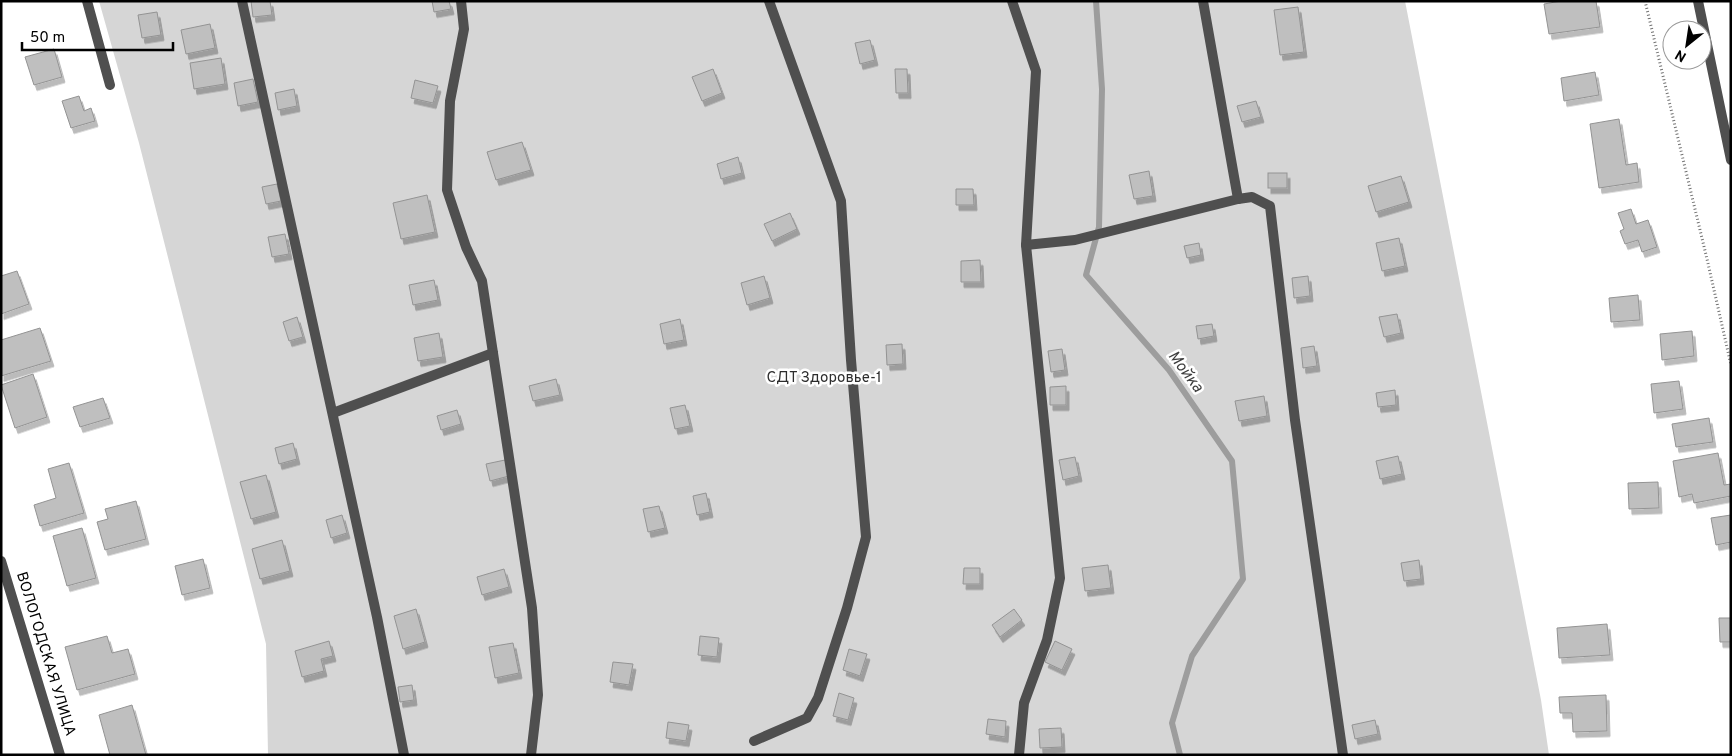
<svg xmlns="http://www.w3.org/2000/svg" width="1732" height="756" viewBox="0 0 1732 756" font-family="Overpass,sans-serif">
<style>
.green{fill:#d6d6d6}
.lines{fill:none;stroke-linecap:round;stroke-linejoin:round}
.stream{stroke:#9d9d9d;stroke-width:6}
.building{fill:#bfbfbf;stroke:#939393;filter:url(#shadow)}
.path{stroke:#717171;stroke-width:3;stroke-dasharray:1 2.5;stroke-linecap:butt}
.service{stroke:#4f4f4f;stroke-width:10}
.minor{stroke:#4f4f4f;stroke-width:10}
.labels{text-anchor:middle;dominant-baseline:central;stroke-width:5;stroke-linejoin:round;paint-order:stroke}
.park-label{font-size:15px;fill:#2d2d2d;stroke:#fff}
.street-label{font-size:15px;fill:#000;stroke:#fff}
.water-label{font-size:16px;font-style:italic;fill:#3e3e3e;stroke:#fff}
</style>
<defs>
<filter id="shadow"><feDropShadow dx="3" dy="5.5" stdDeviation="0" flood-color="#0004"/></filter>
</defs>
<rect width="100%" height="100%" fill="#fff"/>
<!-- green -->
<polygon class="green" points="99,1 1405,1 1541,700 1549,755 268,755 266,644 139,143"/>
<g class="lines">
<!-- stream -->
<polyline class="stream" points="1096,1 1102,89 1099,227 1086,275 1169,370 1232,461 1243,579 1192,656 1172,723 1180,755"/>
</g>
<!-- building -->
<g class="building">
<polygon points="251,1 270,1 272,15 253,17"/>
<polygon points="432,1 449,1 451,9 434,12"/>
<polygon points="1561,1 1596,1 1600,27 1549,34 1544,4"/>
<polygon points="1298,7 1304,52 1280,55 1274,10"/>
<polygon points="157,12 161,35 142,38 138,15"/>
<polygon points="210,24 215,48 186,54 181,30"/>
<polygon points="870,40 875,60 860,64 855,43"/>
<polygon points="54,49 62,77 34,85 25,57"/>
<polygon points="221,58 225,84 194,89 190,63"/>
<polygon points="713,69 722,93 702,101 692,77"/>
<polygon points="895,69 907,69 908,93 896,93"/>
<polygon points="1595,72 1599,95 1564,101 1561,78"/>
<polygon points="253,79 258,102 238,106 234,83"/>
<polygon points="415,80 438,86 433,103 411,98"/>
<polygon points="294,89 297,106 278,110 275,93"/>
<polygon points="79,96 84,111 91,108 95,121 71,128 62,101"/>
<polygon points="1256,101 1261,117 1242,122 1237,106"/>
<polygon points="1619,119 1626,165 1637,163 1639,182 1599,188 1590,124"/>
<polygon points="522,142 531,170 496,180 487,152"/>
<polygon points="738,157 742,173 721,179 717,164"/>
<polygon points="1149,171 1153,196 1134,199 1129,175"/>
<rect x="1268" y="173" width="19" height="15"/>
<polygon points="1401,176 1409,202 1376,212 1368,186"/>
<polygon points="277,184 281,201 266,204 262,187"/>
<polygon points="956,189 973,189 974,205 956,205"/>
<polygon points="427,195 435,232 401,239 393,203"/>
<polygon points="1631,209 1636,224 1648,220 1657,247 1642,252 1638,240 1625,244 1620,231 1624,229 1618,213"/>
<polygon points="790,213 797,229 772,241 764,224"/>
<polygon points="285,234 289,254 272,257 268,237"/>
<polygon points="1399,238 1405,266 1382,271 1376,243"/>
<polygon points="1199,243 1201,255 1187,258 1184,246"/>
<polygon points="980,260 981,282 961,282 961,261"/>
<polygon points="17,271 29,304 1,314 1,276"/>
<polygon points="764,276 770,298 747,305 741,283"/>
<polygon points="1308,276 1310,296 1294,298 1292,278"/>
<polygon points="434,280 438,300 413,305 409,285"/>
<polygon points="1638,295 1640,320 1611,322 1609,298"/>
<polygon points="1397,314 1401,333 1384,337 1379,317"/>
<polygon points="297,317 303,337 289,341 283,322"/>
<polygon points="680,319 684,340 664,344 660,324"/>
<polygon points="1212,324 1214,336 1198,339 1196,326"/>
<polygon points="40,328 51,361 1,376 1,340"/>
<polygon points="1692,331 1694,356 1662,360 1660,334"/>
<polygon points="439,333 443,357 418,361 414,338"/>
<polygon points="902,344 903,364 887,365 886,345"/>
<polygon points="1314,346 1317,366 1303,368 1301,348"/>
<polygon points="1062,349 1065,370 1051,372 1048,351"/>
<polygon points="33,374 47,417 15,428 1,385"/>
<polygon points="556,379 560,395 533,401 529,386"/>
<polygon points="1679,381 1683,409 1654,413 1651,384"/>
<polygon points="1066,386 1066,405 1050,405 1050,387"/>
<polygon points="1395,390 1396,405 1378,407 1376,393"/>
<polygon points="1264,396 1267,416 1239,421 1235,401"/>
<polygon points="103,398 110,418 80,427 73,407"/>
<polygon points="685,405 690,426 675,429 670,408"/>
<polygon points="457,410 461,424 441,430 437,416"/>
<polygon points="1709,418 1713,442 1676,447 1672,424"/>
<polygon points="293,443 297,459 279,464 275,448"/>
<polygon points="1718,453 1724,485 1731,484 1731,496 1694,503 1692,494 1679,497 1673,461"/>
<polygon points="1398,456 1402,474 1380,479 1376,461"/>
<polygon points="1075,457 1079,476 1063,480 1059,460"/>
<polygon points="505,460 509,476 490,481 486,464"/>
<polygon points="69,463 84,513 40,526 34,505 56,498 48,469"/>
<polygon points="266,475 276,512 251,519 240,482"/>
<polygon points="1658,482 1659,508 1629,509 1628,483"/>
<polygon points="706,493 710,512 697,515 693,496"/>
<polygon points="136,501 146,539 105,550 97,522 108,519 105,509"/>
<polygon points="659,506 665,528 648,532 643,509"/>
<polygon points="342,515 347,533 331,538 326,520"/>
<polygon points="1731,515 1731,542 1716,545 1711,518"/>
<polygon points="82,528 96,578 67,586 53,536"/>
<polygon points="282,540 290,571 260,579 252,549"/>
<polygon points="203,559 210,588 182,595 175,566"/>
<polygon points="1419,560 1421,579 1404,581 1401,563"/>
<polygon points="1108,565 1111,588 1085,591 1082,568"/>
<polygon points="964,568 980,568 980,584 963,584"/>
<polygon points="504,569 509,587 482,595 477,577"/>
<polygon points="416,609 425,642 403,649 394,616"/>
<polygon points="1014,609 1022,620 1000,637 992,625"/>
<polygon points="1719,618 1731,618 1731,642 1720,642"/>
<polygon points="1607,624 1610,655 1559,658 1557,628"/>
<polygon points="107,636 112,653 128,649 135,674 77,690 65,647"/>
<polygon points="700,636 719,638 717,657 698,655"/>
<polygon points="329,641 333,656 321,659 324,671 302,677 295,651"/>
<polygon points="1055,641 1072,649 1062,670 1045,662"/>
<polygon points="513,643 519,673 495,678 489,647"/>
<polygon points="849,649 867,654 860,676 843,670"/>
<polygon points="613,662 633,664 629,685 610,682"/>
<polygon points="412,685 414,700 400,702 398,687"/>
<polygon points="839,693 854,698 848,720 833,716"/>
<polygon points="1606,695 1607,731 1573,732 1572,713 1560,713 1559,697"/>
<polygon points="132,705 146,755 110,755 99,715"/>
<polygon points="988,719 1006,721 1005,737 986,734"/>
<polygon points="1375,720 1378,734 1355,739 1352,725"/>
<polygon points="668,722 689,725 686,741 666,738"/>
<polygon points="1061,728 1062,747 1040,748 1039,729"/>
</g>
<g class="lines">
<!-- path -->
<polyline class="path" points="1645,1 1707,259 1731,365"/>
<!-- service -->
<g class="service">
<polyline points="242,1 377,617 404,755"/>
<polyline points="461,1 464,29 450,101 447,190 466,247 482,281 532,608 538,695 531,755"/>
<polyline points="1012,1 1036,71 1026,245 1060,578 1047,640 1024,703 1019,755"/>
<polyline points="1238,199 1252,197 1270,206 1295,420 1343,755"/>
<polyline points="1026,245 1075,240 1238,199 1203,1"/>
<polyline points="333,413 493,353"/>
<polyline points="754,741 807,718 818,698 847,608 866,537 851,360 841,201 769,1"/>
</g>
<!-- minor -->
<g class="minor">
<polyline points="87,1 110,85"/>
<polyline points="1698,1 1731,160"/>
<polyline points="1,561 60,755"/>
</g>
</g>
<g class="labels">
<!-- park labels -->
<g class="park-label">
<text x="824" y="378">СДТ Здоровье-1</text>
</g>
<!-- street labels -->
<g class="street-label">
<text transform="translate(45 654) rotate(73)">ВОЛОГОДСКАЯ УЛИЦА</text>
</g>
<!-- water labels -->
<g class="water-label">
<text transform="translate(1185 372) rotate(53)">Мойка</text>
</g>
</g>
<!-- border -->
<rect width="1732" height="756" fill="none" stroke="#000000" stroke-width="5"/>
<!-- north arrow -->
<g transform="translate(1687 45) rotate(210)"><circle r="24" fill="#ffffff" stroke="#999999"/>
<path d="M0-4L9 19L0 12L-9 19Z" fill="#000000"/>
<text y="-8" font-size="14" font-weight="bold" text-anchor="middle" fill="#000000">N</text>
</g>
<!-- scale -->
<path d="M22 42v8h151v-8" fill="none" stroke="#000000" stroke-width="2.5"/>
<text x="30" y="42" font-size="15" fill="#000000" stroke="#ffffff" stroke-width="4" paint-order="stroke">50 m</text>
</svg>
